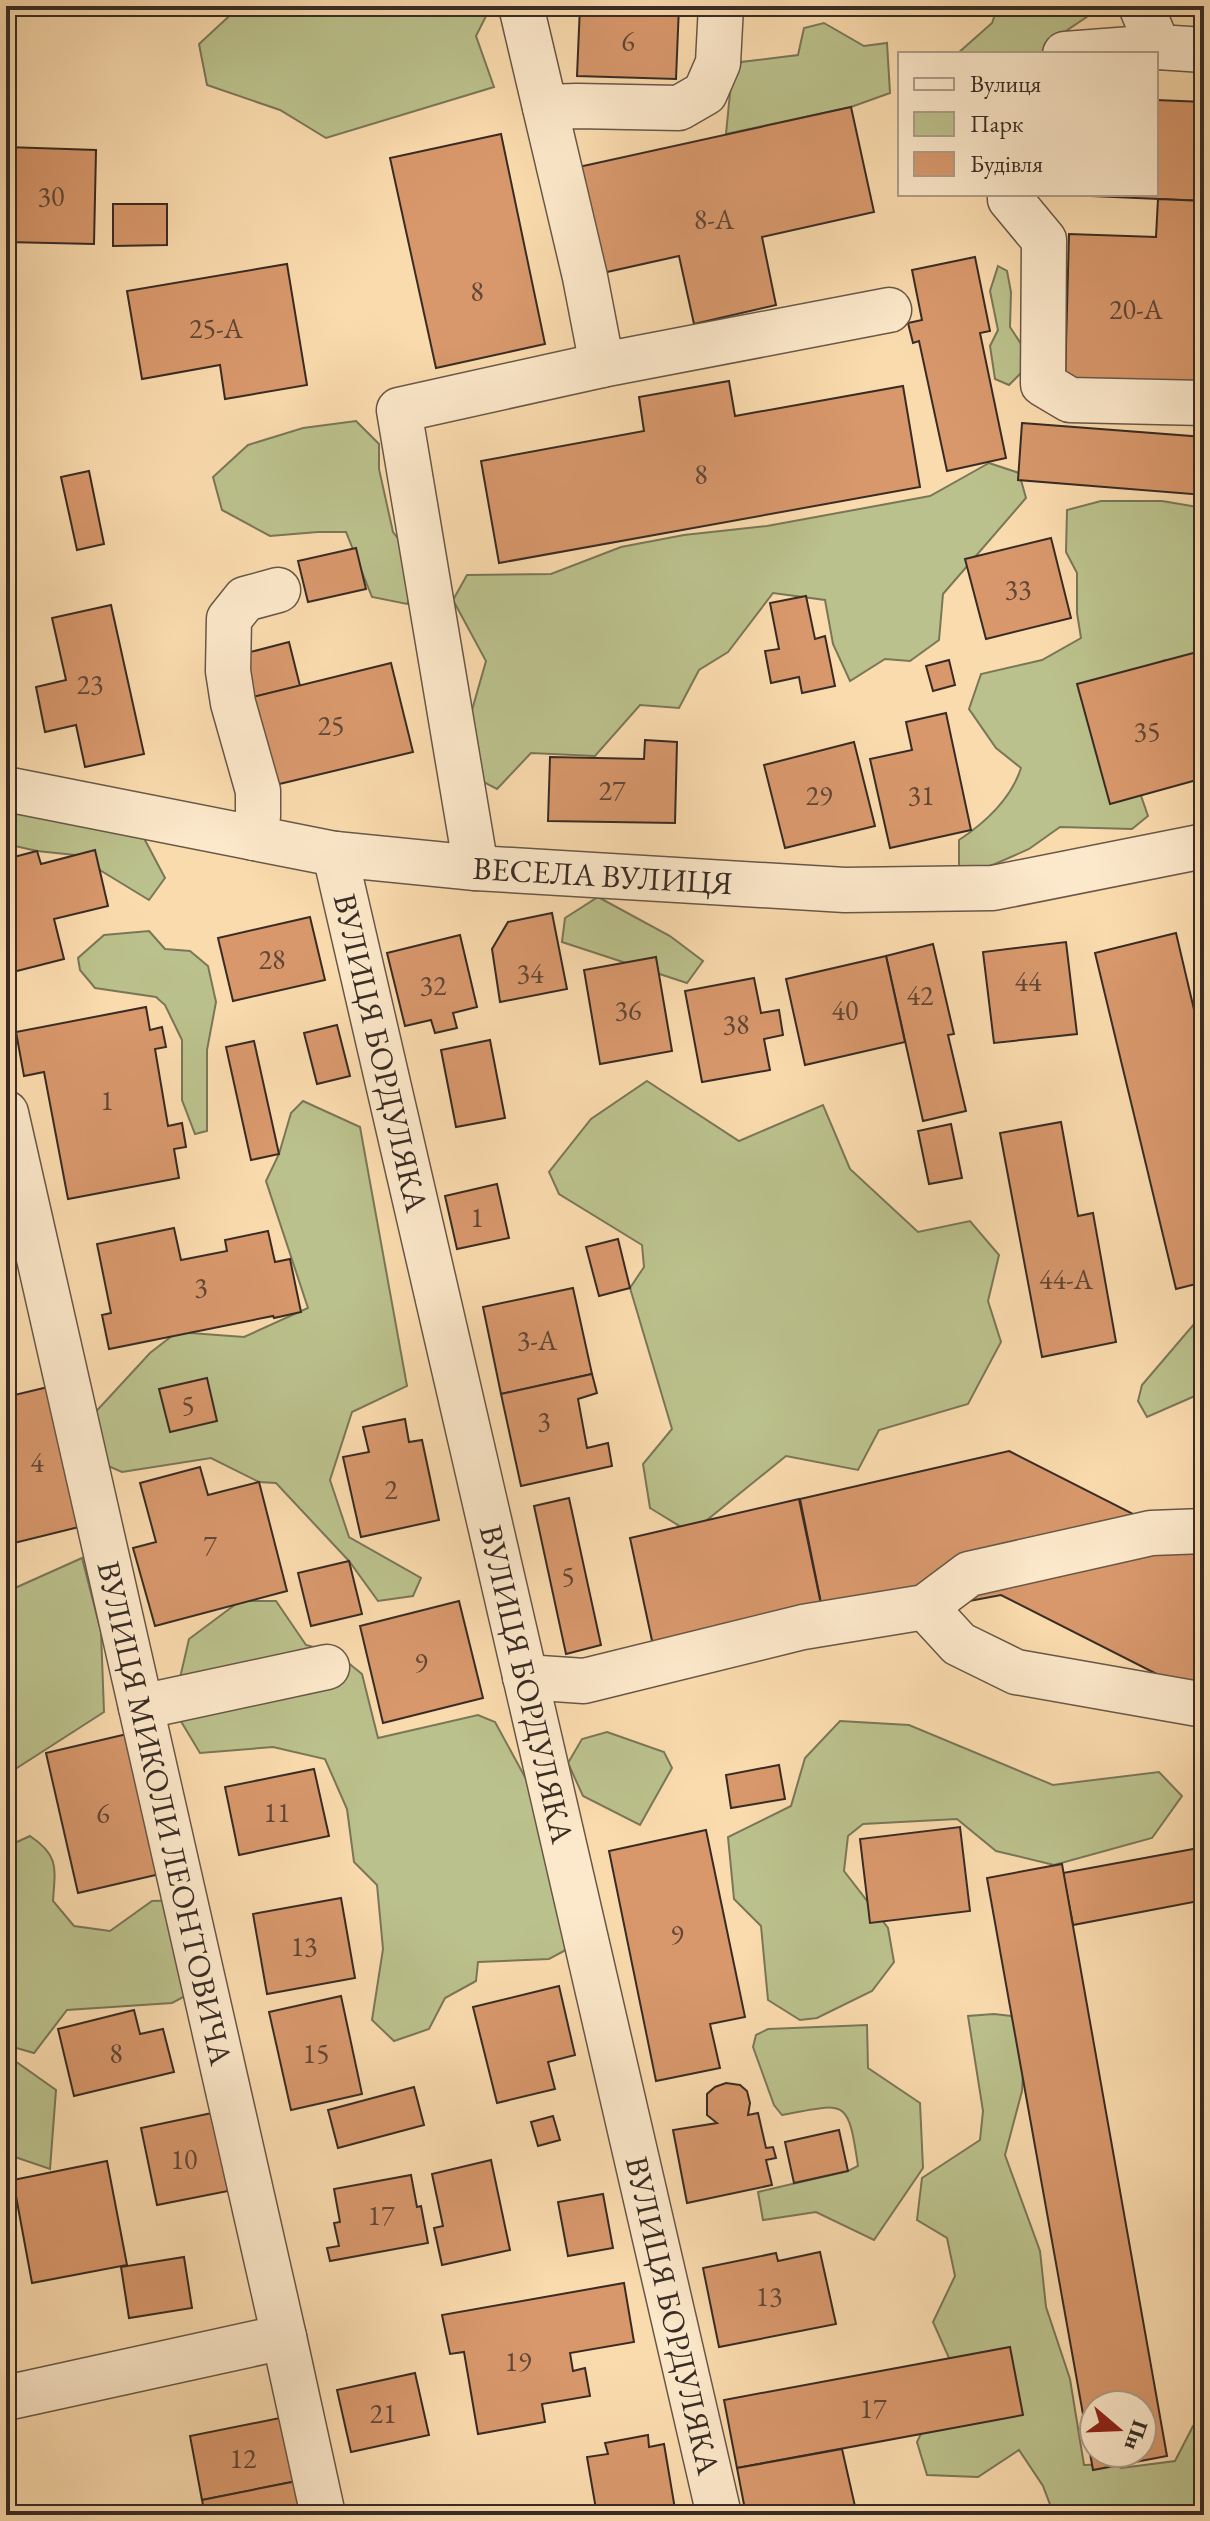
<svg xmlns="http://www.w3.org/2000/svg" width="1210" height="2521" viewBox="0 0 1210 2521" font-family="'EB Garamond',serif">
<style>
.green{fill:#bbc18c;stroke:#7a7658;stroke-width:2}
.building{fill:#d8986c;stroke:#382c25;stroke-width:2;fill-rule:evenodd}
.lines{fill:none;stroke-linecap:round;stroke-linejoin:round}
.minor-casing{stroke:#685847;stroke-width:47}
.minor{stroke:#fce8ca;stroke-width:44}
.labels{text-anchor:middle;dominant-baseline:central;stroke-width:8;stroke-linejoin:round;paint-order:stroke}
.number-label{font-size:28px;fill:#604737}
.street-label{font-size:32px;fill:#382c25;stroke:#fce8ca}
</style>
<rect width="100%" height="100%" fill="#fadbae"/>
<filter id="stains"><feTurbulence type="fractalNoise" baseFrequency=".0025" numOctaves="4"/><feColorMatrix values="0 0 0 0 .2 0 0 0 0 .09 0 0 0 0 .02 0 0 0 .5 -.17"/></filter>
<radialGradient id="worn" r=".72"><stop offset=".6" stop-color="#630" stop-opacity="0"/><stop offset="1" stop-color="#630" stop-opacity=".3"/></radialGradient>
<!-- green -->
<g class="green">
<polygon points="240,6 491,6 476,36 494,87 326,138 280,110 207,85 199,44"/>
<polygon points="998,6 1103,6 1066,31 1053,54 957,54 992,23"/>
<polygon points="824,23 864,46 887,43 890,93 851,107 726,134 731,83 741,62 798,55 804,28"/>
<polygon points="998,266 1007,271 1011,292 1010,327 1025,350 1023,371 1009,385 995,379 990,346 998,330 990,291"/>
<polygon points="356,421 379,444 379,469 393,532 425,572 407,604 372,597 346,532 318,532 270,536 222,510 213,477 248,445 303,428"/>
<polygon points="989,463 1019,473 1026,498 943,594 939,640 910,661 885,659 850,681 833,644 825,600 773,593 728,652 699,670 679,708 640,705 595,756 531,753 497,789 468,774 466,731 486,661 453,600 467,575 551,574 621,547 684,535 767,526 930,496"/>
<path d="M1101 501H1162L1204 508V678L1180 676 1165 660 1130 675 1137 784 1148 816 1132 829 1060 827 1029 849 995 864 959 876V840C986 822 1011 799 1021 768L996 748 969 709 981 674 1042 660 1081 638 1077 613V573L1066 552 1067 510Z"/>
<polygon points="18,806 136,823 165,878 149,900 75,855 37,851 6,844 6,828"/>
<polygon points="598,897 670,936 703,961 687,983 562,942 565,918"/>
<polygon points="149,931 165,949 190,951 208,966 216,1002 207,1050 207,1131 195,1134 182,1100 182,1040 165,1005 156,997 95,988 80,970 78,958 104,935"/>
<polygon points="647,1081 739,1141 823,1105 850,1169 918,1232 970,1221 999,1255 988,1301 1001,1342 968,1404 879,1430 858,1470 786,1456 691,1533 650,1508 643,1464 672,1429 630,1288 644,1267 642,1245 559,1194 549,1172 591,1119"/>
<polygon points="303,1101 360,1127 407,1386 352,1412 330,1480 349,1537 421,1578 413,1596 378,1601 349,1561 276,1483 259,1482 211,1458 122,1472 108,1466 90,1418 150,1353 177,1332 244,1337 308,1308 266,1181 279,1154 291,1113"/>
<polygon points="1204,1155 1204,1392 1147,1417 1138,1401 1142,1385 1201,1316 1187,1184"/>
<polygon points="82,1558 101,1632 104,1712 6,1775 6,1592"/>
<polygon points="240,1601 276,1601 306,1645 336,1653 362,1674 378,1738 478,1715 495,1722 580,1878 580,1917 564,1951 549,1959 478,1962 476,1981 445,1998 429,2029 394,2041 372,2020 383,1949 377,1885 354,1862 347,1809 325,1759 273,1747 200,1753 173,1708 189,1639"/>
<polygon points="840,1721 909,1725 1053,1785 1159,1772 1182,1796 1152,1838 1054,1865 996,1851 957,1819 863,1824 848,1836 844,1871 888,1928 894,1962 872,1991 817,2018 800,2020 768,2000 761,1926 734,1899 728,1837 791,1806 805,1758"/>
<polygon points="607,1732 664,1752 672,1768 640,1825 583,1796 568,1763 582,1739"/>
<path d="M30 1836C60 1856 55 1869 53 1901L74 1926 110 1931 152 1901 186 1900 204 1986 172 2003 67 2010 34 2053 6 2045V1847Z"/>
<polygon points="994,2014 1038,2019 1023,2074 1022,2091 1005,2155 1040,2251 1046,2307 1070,2379 1084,2465 1114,2464 1121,2468 1175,2461 1193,2426 1204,2415 1204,2515 1054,2515 1043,2486 1019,2450 978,2477 927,2475 917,2442 953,2367 933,2322 955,2276 947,2238 917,2220 922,2178 980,2140 983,2111 968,2016"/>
<path d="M867 2025 868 2068 920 2103 923 2168 874 2240 816 2212 763 2220 758 2192 848 2171 858 2166C848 2097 846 2103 782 2115L774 2105 753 2047 756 2035 768 2029Z"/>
<polygon points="8,2056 56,2090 50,2169 6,2154"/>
</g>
<!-- building -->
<g class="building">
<polygon points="580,6 679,6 676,79 577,76"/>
<polygon points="1156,100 1204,102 1204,201 1045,194 1156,194"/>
<polygon points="851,107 874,212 762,237 776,305 694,324 679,256 598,274 574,168"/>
<polygon points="501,134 545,344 436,368 390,158"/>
<polygon points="6,147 96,150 94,244 6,242"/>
<polygon points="1158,199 1204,201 1204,386 1065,382 1069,234 1156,237"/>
<polygon points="113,204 167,204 167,245 113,246"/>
<polygon points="975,257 990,331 980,333 1006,458 947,471 919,341 913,343 908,323 922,320 912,270"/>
<polygon points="287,264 307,385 225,399 220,365 142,379 127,291"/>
<polygon points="729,381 735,416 903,386 920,487 499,563 481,461 644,431 639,397"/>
<polygon points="1022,423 1204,437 1204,495 1018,480"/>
<polygon points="89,471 104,544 77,550 61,477"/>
<polygon points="1051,538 1071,618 986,639 965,559"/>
<polygon points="356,548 366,589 308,602 298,561"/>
<polygon points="806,596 815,639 825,636 835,686 802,693 799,677 771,683 765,651 779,649 770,603"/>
<polygon points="111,605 144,754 85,767 76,725 45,732 36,687 66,680 52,618"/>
<polygon points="289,642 300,686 249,698 239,655"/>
<polygon points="1197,652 1204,679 1204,778 1110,804 1077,684"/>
<polygon points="949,660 955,685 933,691 926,666"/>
<polygon points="391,663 413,752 271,786 249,698"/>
<polygon points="946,713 971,830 890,848 870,759 912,750 906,722"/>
<polygon points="645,740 677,742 675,823 548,821 550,757 644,759"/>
<polygon points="854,742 875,826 785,848 764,765"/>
<polygon points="95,850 108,906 54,919 64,959 9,973 6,963 6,859 37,851 41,864"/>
<polygon points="552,913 567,989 500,1002 492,949 508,922"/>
<polygon points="310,917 325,980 233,1001 218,938"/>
<polygon points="1176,933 1204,1052 1204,1282 1176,1289 1095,953"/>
<polygon points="460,935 477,1007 453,1013 457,1028 435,1033 431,1020 405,1026 387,953"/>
<polygon points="1066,942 1077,1034 994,1043 983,952"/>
<polygon points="933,944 954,1034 948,1035 966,1111 923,1121 886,956"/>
<polygon points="886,956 905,1042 805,1065 786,979"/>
<polygon points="656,957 672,1051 600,1064 584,970"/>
<polygon points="754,978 761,1013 779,1010 783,1035 764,1039 770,1070 702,1082 685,991"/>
<polygon points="146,1007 150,1030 162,1027 166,1047 155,1049 168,1126 182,1123 186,1147 174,1149 179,1178 68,1199 44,1072 24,1076 16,1032"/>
<polygon points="337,1025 350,1076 317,1084 304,1033"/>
<polygon points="490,1040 505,1118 456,1127 441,1050"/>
<polygon points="254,1041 279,1154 251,1160 226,1047"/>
<polygon points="1061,1122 1078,1216 1093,1213 1116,1342 1042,1357 1000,1133"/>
<polygon points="951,1124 962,1178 929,1184 918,1131"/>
<polygon points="497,1184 509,1238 457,1249 445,1196"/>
<polygon points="174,1228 181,1260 227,1251 225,1240 268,1231 275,1262 290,1259 301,1312 274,1318 273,1316 109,1349 102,1315 111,1313 97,1244"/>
<polygon points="6,1231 13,1258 6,1260"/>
<polygon points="618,1239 630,1288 599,1296 586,1247"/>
<polygon points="573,1288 592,1374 501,1394 483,1307"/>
<polygon points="592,1374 597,1393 578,1399 587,1448 608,1443 612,1466 521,1486 501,1394"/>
<polygon points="207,1378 217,1421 170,1432 159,1389"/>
<polygon points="48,1387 83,1526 6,1545 6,1397"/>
<polygon points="405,1419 409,1442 422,1440 439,1520 361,1537 343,1457 369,1452 363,1427"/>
<polygon points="1009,1451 1204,1550 1204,1698 1001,1595 826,1628 800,1499"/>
<polygon points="200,1467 208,1495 259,1482 287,1591 155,1626 133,1548 156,1542 140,1483"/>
<polygon points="569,1498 601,1645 566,1654 534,1506"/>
<polygon points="799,1499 826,1628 657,1664 630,1538"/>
<polygon points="349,1561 362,1614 311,1626 298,1573"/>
<polygon points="459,1601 483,1698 383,1723 360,1626"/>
<polygon points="127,1734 160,1874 78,1893 46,1753"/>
<polygon points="779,1765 785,1799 731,1808 726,1775"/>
<polygon points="314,1769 329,1836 239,1855 225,1787"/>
<polygon points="960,1827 970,1911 870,1923 860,1839"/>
<polygon points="706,1830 745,2017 710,2024 720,2068 656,2081 609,1851"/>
<polygon points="1204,1847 1204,1900 1073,1925 1063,1873"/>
<path d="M1062 1864 1167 2456 1093 2470 987 1878ZM1094 2405H1142V2453H1094Z"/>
<polygon points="341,1898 355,1978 267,1994 253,1914"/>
<polygon points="559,1986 575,2055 548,2062 555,2089 497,2103 473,2007"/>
<polygon points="341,1996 362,2094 291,2110 269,2012"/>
<polygon points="134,2010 140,2034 163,2029 174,2072 74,2096 58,2029"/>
<polygon points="726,2083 740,2085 747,2091 750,2103 748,2115 758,2113 766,2148 773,2147 776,2158 766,2160 772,2185 687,2203 673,2130 717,2123 707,2115 707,2094 715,2087"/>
<polygon points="414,2087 424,2125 338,2148 328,2110"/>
<polygon points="212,2113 228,2191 157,2205 141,2128"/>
<polygon points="553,2116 560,2140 538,2146 531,2122"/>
<polygon points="839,2130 848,2171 794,2183 785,2142"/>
<polygon points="491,2160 510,2250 442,2265 434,2228 443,2226 432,2174"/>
<polygon points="107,2161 127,2265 32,2283 13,2180"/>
<polygon points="411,2175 417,2207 421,2206 428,2243 330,2261 327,2248 339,2246 334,2223 340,2222 334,2189"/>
<polygon points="603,2194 613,2248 568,2256 558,2202"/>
<polygon points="820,2252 836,2324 719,2347 703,2268 776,2253 778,2261"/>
<polygon points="184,2257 192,2308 129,2318 121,2267"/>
<polygon points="624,2283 634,2342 570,2353 573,2371 585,2368 590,2396 542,2404 545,2422 478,2434 464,2352 450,2354 442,2315"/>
<polygon points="1010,2347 1023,2415 737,2468 724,2400"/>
<polygon points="415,2373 429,2435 351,2452 337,2390"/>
<polygon points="285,2417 297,2481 202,2500 190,2436"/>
<polygon points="648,2435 649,2447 664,2444 676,2515 597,2515 587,2457 608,2454 605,2443"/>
<polygon points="842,2449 857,2515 746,2515 737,2468"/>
<polygon points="297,2481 304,2515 205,2515 202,2500"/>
</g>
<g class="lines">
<defs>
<g id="minor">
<polyline points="521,6 585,277 602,365 889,310"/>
<polyline points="1141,6 1158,47 1204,50"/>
<polyline points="1065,54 1158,47"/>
<polyline points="545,107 577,106 679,108 705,93 718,63 721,6"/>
<polyline points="1010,194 1010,199 1044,240 1043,384 1070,400 1204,403"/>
<path id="s1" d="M6 789 335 854 476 868 845 890 993 888 1204 846"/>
<polyline points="254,838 258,816 258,791 233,703 228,671 229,619 245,599 278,590"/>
<path id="s2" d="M335 854 719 2515"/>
<polyline points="476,868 399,410 602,365"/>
<path id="s3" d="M6 1113 284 2337 323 2515"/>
<polyline points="925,1607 959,1644 1016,1672 1204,1705"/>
<polyline points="525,1677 584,1681 803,1627 925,1607 969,1574 1151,1533 1204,1531"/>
<polyline points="141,1707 327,1667"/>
<polyline points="6,2398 284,2337"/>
</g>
</defs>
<!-- minor casing -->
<use href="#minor" class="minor-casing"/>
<!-- minor -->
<use href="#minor" class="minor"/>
</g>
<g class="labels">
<!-- number labels -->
<g class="number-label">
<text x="628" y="41">6</text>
<text x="51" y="196">30</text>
<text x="714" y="219">8-А</text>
<text x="477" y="291">8</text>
<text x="1136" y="309">20-А</text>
<text x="216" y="328">25-А</text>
<text x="701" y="474">8</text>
<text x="1018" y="589">33</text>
<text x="90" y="684">23</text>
<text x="331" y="725">25</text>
<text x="1147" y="731">35</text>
<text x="612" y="790">27</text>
<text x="819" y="795">29</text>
<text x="921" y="795">31</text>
<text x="272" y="959">28</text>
<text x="530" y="973">34</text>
<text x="1028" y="981">44</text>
<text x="433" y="985">32</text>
<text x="920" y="995">42</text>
<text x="628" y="1010">36</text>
<text x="845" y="1010">40</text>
<text x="736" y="1024">38</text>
<text x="107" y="1100">1</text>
<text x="477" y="1217">1</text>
<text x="1066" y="1279">44-А</text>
<text x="201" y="1287">3</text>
<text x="537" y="1340">3-А</text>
<text x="188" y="1405">5</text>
<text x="544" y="1421">3</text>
<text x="37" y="1462">4</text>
<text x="391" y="1489">2</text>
<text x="210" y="1545">7</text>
<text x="568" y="1576">5</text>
<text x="421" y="1662">9</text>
<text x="277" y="1812">11</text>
<text x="103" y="1813">6</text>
<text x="677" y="1934">9</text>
<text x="304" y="1946">13</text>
<text x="116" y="2053">8</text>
<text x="316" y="2053">15</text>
<text x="184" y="2159">10</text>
<text x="381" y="2215">17</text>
<text x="769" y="2296">13</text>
<text x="518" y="2361">19</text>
<text x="873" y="2408">17</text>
<text x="383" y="2413">21</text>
<text x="243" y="2458">12</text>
</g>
<!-- street labels -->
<g class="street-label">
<text stroke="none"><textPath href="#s1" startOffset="604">ВЕСЕЛА ВУЛИЦЯ</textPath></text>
<text stroke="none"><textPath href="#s2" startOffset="204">ВУЛИЦЯ БОРДУЛЯКА</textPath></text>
<text stroke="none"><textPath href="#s2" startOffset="852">ВУЛИЦЯ БОРДУЛЯКА</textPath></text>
<text stroke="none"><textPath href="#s3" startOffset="718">ВУЛИЦЯ МИКОЛИ ЛЕОНТОВИЧА</textPath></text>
<text stroke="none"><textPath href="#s2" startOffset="1500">ВУЛИЦЯ БОРДУЛЯКА</textPath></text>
</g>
</g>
<!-- margin -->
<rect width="1210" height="2521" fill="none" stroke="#fadbae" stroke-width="32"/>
<rect x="8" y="8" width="1194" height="2505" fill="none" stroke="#382c25" stroke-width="4"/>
<rect x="16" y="16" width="1178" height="2489" fill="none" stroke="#382c25" stroke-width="2"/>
<!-- legend -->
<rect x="898" y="52" width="260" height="144" fill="#fce8ca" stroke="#ae9d88" stroke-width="2"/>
<rect x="914" y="78" width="40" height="12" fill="#fce8ca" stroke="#ae9d88" stroke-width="2"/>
<text x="970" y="92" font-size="24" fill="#382c25">Вулиця</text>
<rect x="914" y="112" width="40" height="24" fill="#bbc18c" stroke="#ae9d88" stroke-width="2"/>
<text x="970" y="132" font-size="24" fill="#382c25">Парк</text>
<rect x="914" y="152" width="40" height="24" fill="#d8986c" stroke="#ae9d88" stroke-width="2"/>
<text x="970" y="172" font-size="24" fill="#382c25">Будівля</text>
<!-- north arrow -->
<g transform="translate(1118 2429) rotate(109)"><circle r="38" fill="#fce8ca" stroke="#ae9d88" stroke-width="2"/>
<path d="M0-6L14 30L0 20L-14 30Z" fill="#8f2418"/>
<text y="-12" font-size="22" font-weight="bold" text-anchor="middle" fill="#382c25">Пн</text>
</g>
<rect width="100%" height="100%" filter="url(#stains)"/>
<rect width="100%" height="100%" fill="url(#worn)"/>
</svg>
